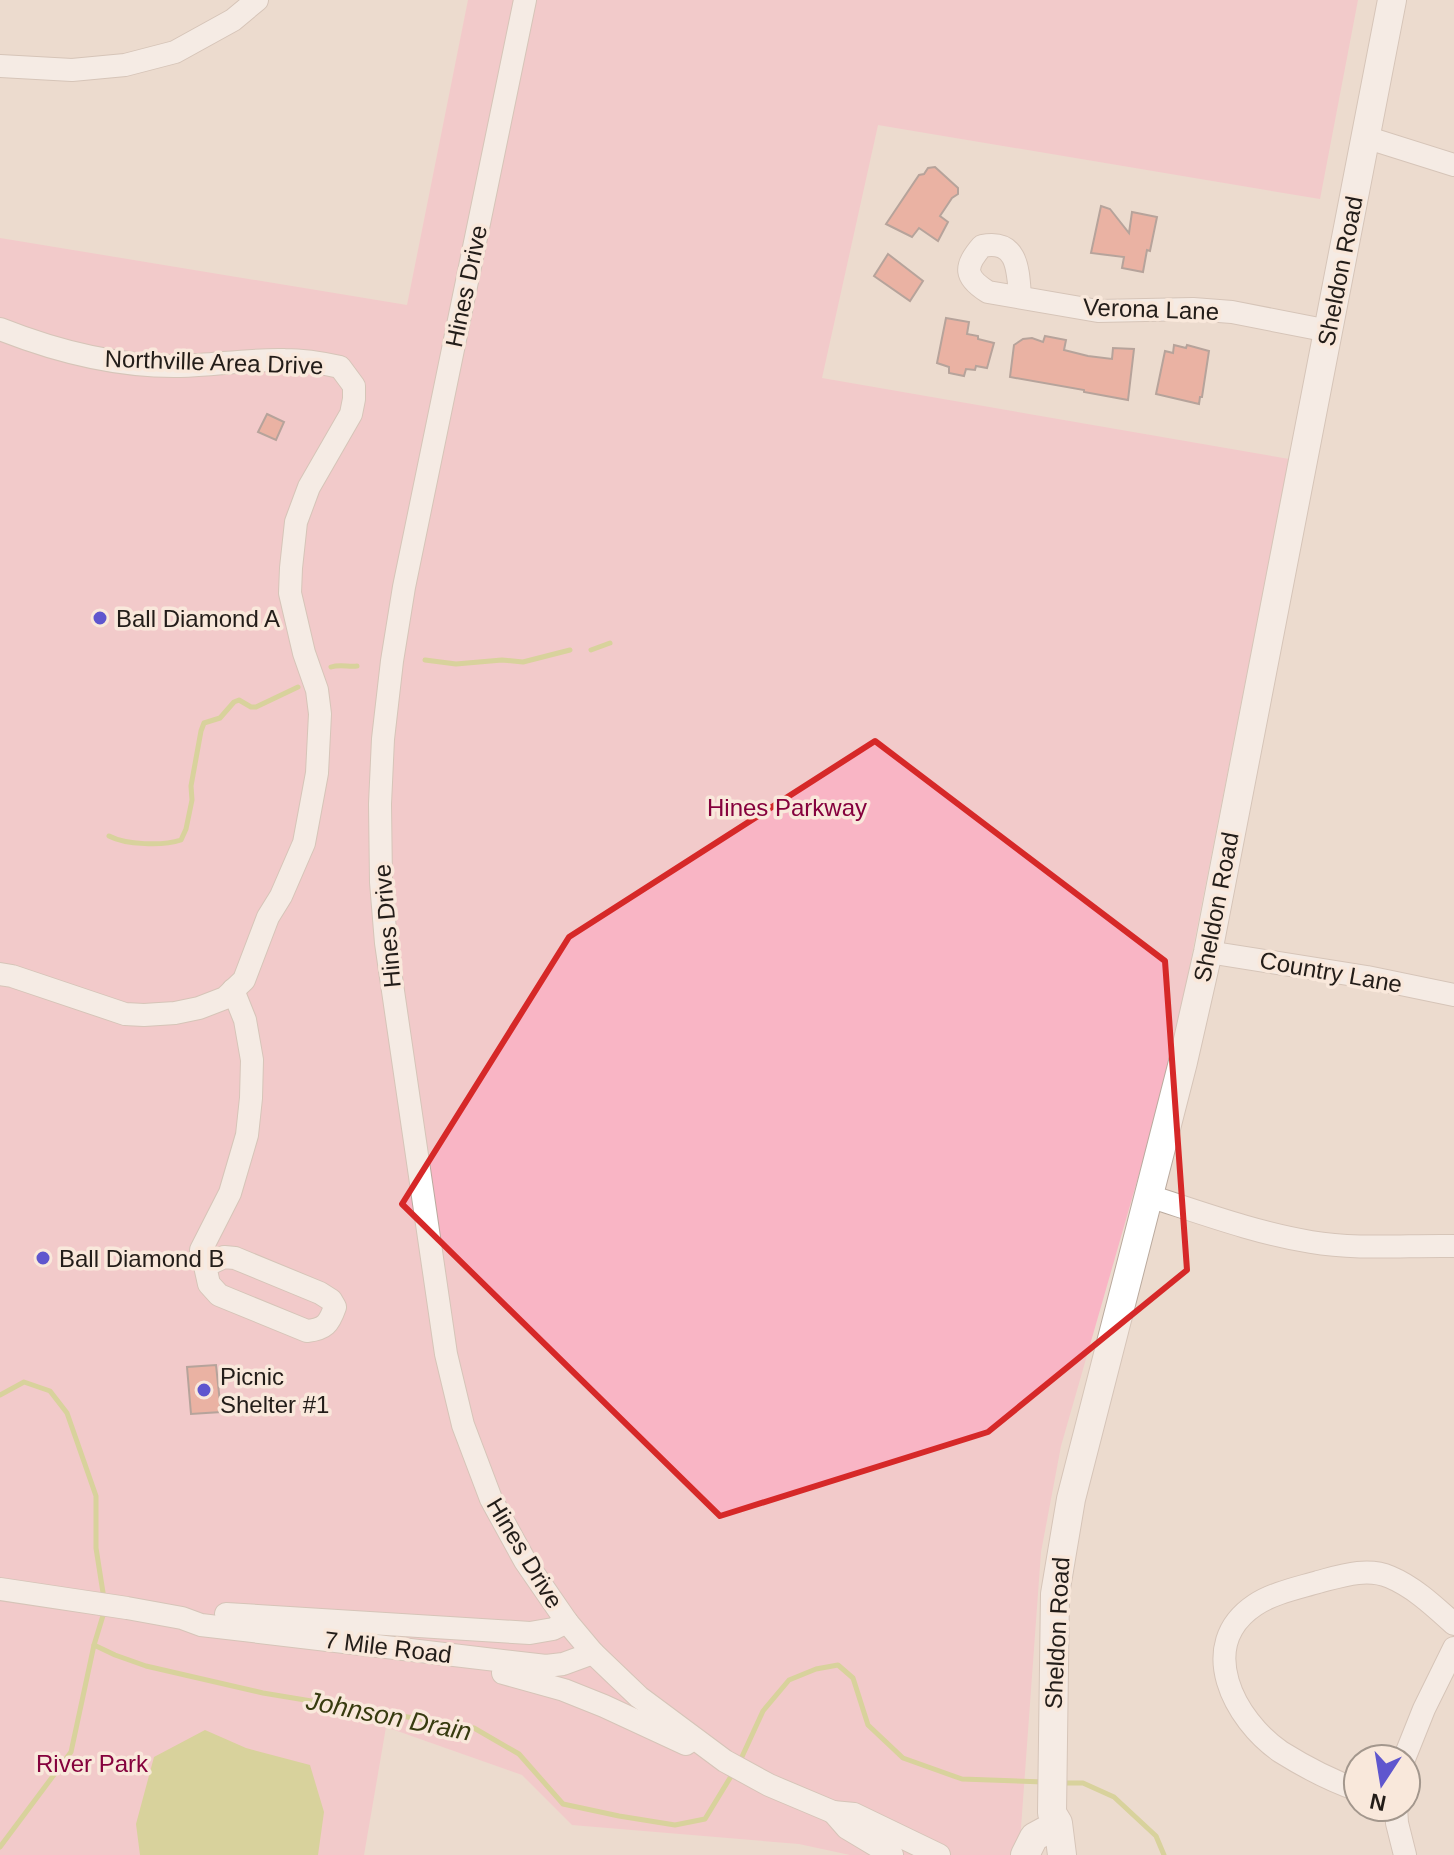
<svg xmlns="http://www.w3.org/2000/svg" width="1454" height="1855" viewBox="0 0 1454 1855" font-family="Helvetica,sans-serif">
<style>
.green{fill:#f9b5c5}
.water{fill:#bfc75f}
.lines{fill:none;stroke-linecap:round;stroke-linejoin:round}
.stream{stroke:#bfc75f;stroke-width:5}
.building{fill:#e6816f;stroke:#74615d;stroke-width:2}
.minor-casing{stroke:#baaa9e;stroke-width:24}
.major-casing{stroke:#baaa9e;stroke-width:30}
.minor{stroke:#fff;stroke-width:22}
.major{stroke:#fff;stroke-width:28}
.marked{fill:none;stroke:#d62828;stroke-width:6;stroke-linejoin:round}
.poi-dot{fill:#5f56ce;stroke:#f9e8db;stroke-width:3}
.labels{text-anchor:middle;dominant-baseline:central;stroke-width:7;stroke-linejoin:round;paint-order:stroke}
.street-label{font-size:24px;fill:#231d19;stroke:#f9e8db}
.poi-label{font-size:24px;fill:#231d19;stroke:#f9e8db;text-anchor:start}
.park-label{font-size:24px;fill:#85013d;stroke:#f9e8db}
.water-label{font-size:26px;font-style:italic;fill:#373b0f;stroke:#f9e8db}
</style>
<rect width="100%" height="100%" fill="#ecdbce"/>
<!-- green -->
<polygon class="green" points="468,0 1358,0 1320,199 878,125 822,378 1289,459 1170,1066 1061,1446 1041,1552 1019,1855 850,1855 799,1844 572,1825 522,1775 386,1727 364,1855 0,1855 0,238 407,305"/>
<!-- water -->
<polygon class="water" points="205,1730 246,1748 310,1765 324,1812 318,1855 140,1855 136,1824 154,1757"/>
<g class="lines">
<!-- stream -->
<g class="stream">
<polyline points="591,650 610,643"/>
<polyline points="425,660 456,664 502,660 523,662 570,650"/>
<path d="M331 667C340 664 348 667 357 666"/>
<path d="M109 836C126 845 163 846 181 840L186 829 192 800 191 786 201 731 204 723 220 718 234 702 239 700 251 707H256L298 687"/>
<polyline points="0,1395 24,1382 50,1391 67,1413 96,1496 96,1548 104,1599"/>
<polyline points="94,1645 115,1655 146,1666 263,1693 474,1728 519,1754 563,1804 619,1816 675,1825 705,1819 733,1773"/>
<polyline points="740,1761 763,1711 789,1680 816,1669 838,1665 853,1678 868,1725 903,1758 962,1779 1044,1782"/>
<polyline points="1062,1783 1083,1783 1114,1797 1156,1836 1164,1855"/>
<polyline points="0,1847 71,1752 94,1645 105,1609"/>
</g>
</g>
<!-- building -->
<g class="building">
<polygon points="935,167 958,188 958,194 952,198 940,216 948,222 938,241 919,228 912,237 886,224 919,175 924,174 928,168"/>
<polygon points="1101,206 1110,209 1129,233 1132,212 1157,217 1150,251 1147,250 1143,272 1122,268 1124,257 1091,253"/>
<polygon points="888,254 923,281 910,301 874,276"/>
<polygon points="946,318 969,322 967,334 978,336 978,339 994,343 987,368 976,366 975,370 966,369 964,376 949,373 949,367 937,363"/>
<polygon points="1045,336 1066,340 1064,350 1088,356 1112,359 1113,348 1134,349 1128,400 1084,392 1084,390 1010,377 1014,345 1023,339 1032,338 1043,342"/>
<polygon points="1174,345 1186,348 1187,345 1209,351 1202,397 1200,397 1199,404 1156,394 1165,351 1173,353"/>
<polygon points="267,414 284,422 276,440 258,432"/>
<polygon points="216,1365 221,1412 191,1414 187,1367"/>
</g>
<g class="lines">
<defs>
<g id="minor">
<polyline points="525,0 404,587 392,661 383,739 380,804 381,882 386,943 446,1354 463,1425 491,1499 525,1561 567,1622 593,1653 639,1697 725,1761 769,1785 833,1812 854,1814 939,1855"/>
<polyline points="0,66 72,70 125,65 175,52 233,20 257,0"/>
<polyline points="1365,137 1454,165"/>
<path d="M1020 296C1018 270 1018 239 982 246 964 267 964 277 988 292L1098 311 1193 309 1232 312 1329 331"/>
<path d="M0 329C58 352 118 367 180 366 215 365 250 359 285 360 304 360 322 363 340 367L354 386V399L351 414 309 487 296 522 291 568 290 593 304 653 317 690 320 714 317 773 304 843 281 896 268 917 244 980 225 998 199 1008 175 1013 144 1015 125 1014 12 976 0 974"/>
<polyline points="1208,952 1367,977 1454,995"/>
<path d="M1149 1196C1202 1213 1256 1233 1311 1242 1358 1250 1407 1245 1454 1246"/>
<path d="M224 1257 235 1258 320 1293 331 1300 335 1307C329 1324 325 1329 307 1331L219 1295 209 1284 205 1266Z"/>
<polyline points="205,1266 201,1250 230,1193 247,1135 251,1098 252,1060 245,1020 233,990"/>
<polyline points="0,1589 127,1608 182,1618 201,1625 546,1666 563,1664 593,1653"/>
<polyline points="226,1614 530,1633 553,1629 567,1622"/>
<polyline points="503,1673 564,1690 604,1706 686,1744"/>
<polyline points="1404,1759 1424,1709 1454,1648"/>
<path d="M1358 1790C1332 1781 1305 1767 1281 1752 1234 1720 1195 1645 1255 1605 1273 1593 1298 1588 1318 1582 1341 1576 1367 1567 1390 1577 1414 1587 1434 1606 1454 1624"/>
<polyline points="1396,1807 1397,1823 1405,1855"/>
<polyline points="833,1812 847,1828 892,1855"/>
</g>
<g id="major">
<polyline points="1025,1855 1034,1837 1045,1831"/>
<polyline points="1062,1855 1058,1823 1052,1813 1055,1594 1071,1499 1183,1062 1208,952 1392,0"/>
</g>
</defs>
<!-- minor casing -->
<use href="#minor" class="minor-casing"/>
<!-- major casing -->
<use href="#major" class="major-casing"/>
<!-- minor -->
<use href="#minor" class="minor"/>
<!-- major -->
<use href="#major" class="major"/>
</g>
<!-- marked area -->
<path d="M0 0H1454V1855H0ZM875 741 1165 961 1187 1270 988 1432 720 1516 402 1204 569 937Z" fill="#ecdbce" fill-opacity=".55" fill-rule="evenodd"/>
<path class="marked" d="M875 741 1165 961 1187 1270 988 1432 720 1516 402 1204 569 937Z"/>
<!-- markers -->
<g class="poi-dot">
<circle cx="100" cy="618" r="8"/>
<circle cx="43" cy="1258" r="8"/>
<circle cx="204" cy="1390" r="8"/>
</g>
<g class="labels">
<!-- street labels -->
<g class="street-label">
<text transform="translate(1340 271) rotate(-79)">Sheldon Road</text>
<text transform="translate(466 286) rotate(-78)">Hines Drive</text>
<text transform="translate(1151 309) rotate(2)">Verona Lane</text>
<text transform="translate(214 362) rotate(2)">Northville Area Drive</text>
<text transform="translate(1216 907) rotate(-79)">Sheldon Road</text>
<text transform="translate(387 926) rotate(-95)">Hines Drive</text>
<text transform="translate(1331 972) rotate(10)">Country Lane</text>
<text transform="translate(525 1553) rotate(59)">Hines Drive</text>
<text transform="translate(1057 1633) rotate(-87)">Sheldon Road</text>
<text transform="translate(388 1647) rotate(7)">7 Mile Road</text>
</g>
<!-- poi labels -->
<g class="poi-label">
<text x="116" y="618">Ball Diamond A</text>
<text x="59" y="1258">Ball Diamond B</text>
<text x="220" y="1376">Picnic<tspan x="220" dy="28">Shelter #1</tspan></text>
</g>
<!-- park labels -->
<g class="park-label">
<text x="787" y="807">Hines Parkway</text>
<text x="92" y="1763">River Park</text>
</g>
<!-- water labels -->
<g class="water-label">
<text transform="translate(389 1716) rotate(11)">Johnson Drain</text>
</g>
</g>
<!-- north arrow -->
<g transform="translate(1382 1783) rotate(192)"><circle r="38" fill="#f9e8db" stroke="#a3978d" stroke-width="2"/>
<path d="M0-6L14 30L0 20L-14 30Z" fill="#5f56ce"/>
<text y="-12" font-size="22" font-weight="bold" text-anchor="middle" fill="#231d19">N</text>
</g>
</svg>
